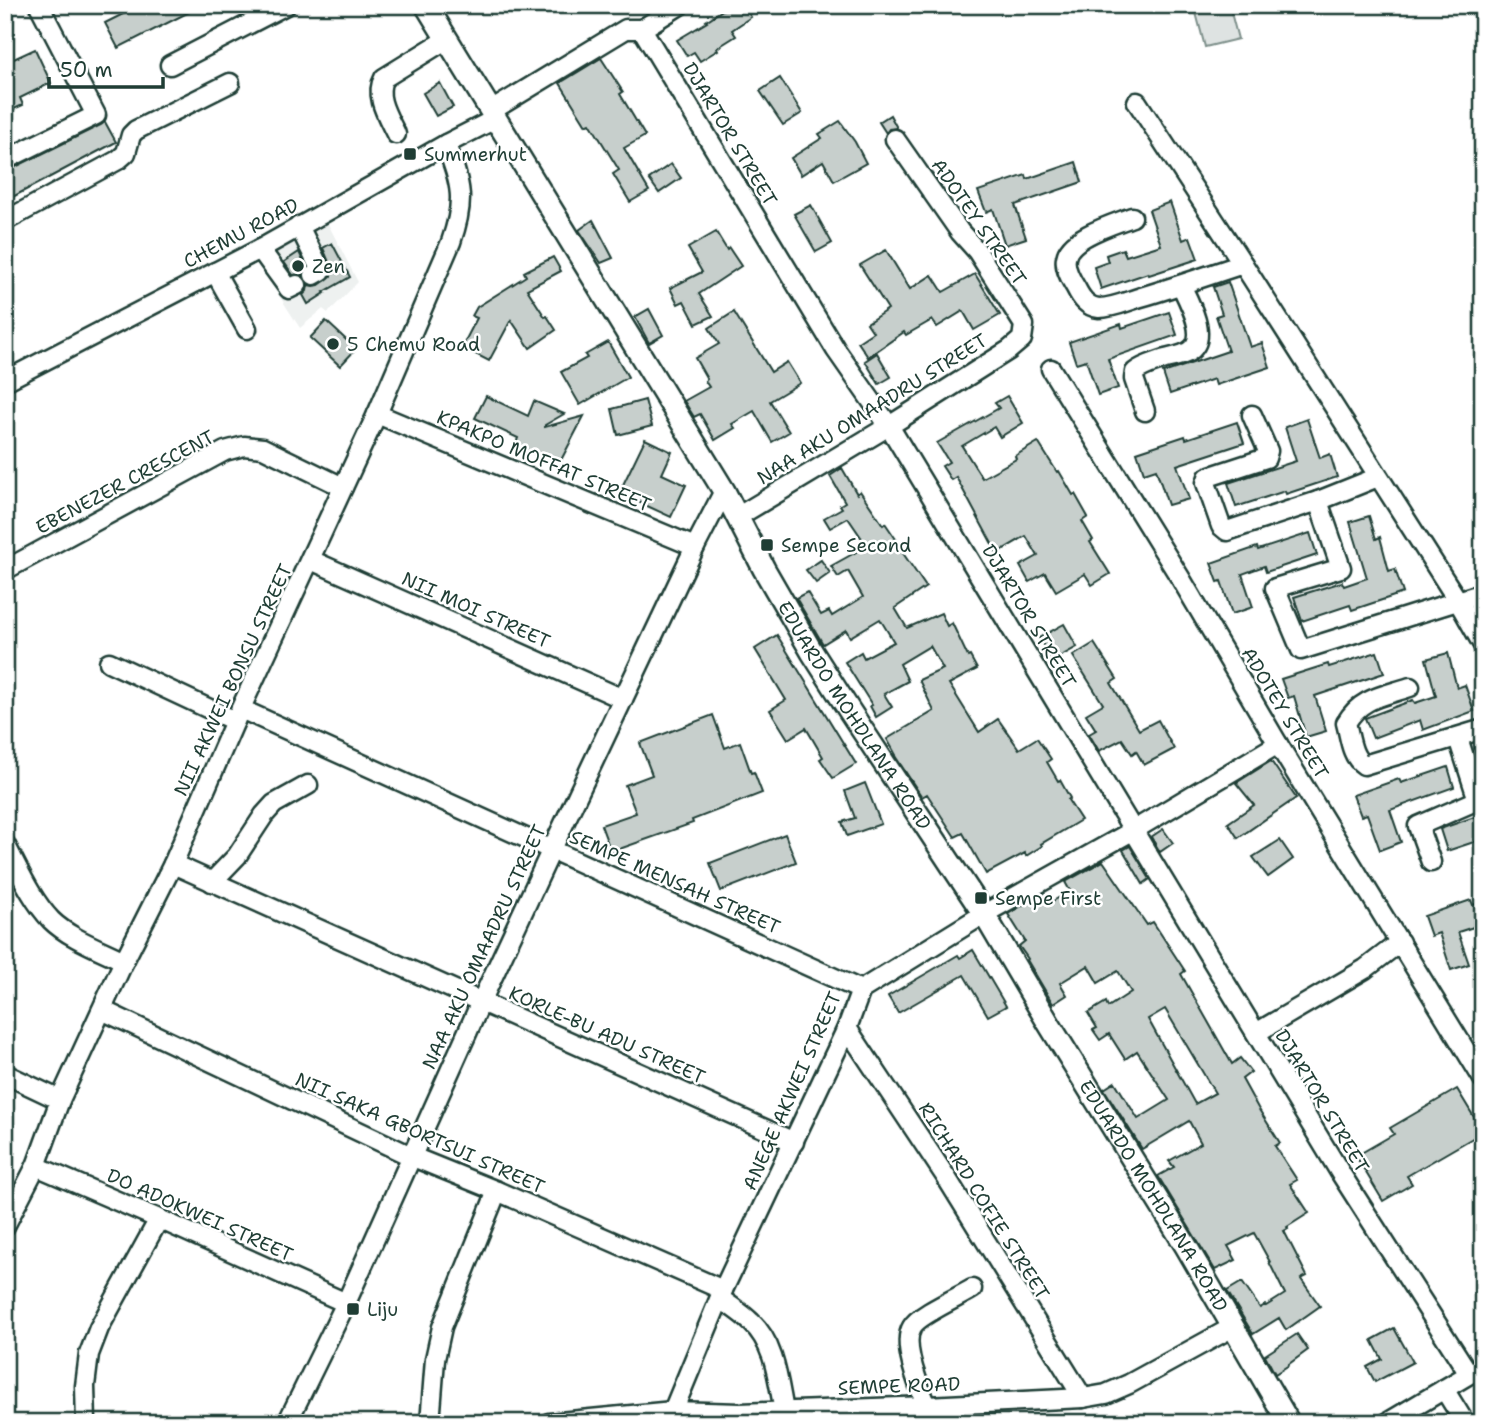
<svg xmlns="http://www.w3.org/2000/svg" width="1488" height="1428" viewBox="0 0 1488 1428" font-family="'Shantell Sans',sans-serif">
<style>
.built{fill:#eef1f0}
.green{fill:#dee3e2;stroke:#7e908b;stroke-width:2}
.building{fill:#c7cfcc;stroke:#1f3d34;stroke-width:2;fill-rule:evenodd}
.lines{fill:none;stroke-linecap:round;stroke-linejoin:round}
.minor-casing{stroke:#1f3d34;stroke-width:23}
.major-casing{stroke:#1f3d34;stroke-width:26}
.minor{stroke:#fff;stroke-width:18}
.major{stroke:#fff;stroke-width:21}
.poi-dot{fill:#1f3d34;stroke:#fff;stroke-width:2.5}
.labels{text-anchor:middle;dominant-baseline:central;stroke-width:5;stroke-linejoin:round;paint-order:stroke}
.street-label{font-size:19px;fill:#1f3d34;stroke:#fff}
.poi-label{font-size:19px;fill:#1f3d34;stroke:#fff;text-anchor:start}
</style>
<rect width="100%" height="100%" fill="#fff"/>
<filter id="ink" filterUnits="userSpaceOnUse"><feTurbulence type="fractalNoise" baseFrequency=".0143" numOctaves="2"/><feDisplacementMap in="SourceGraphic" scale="14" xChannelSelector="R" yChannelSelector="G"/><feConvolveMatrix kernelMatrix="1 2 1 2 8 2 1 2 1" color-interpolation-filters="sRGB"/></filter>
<g filter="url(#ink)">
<!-- built -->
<polygon class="built" points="328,224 358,282 328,313 323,309 300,328 258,263"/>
<!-- green -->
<polygon class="green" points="1194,5 1229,5 1238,39 1205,47"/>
<!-- building -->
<g class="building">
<polygon points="141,5 203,5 118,48 105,23"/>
<polygon points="730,5 743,5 751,17 732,30 736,36 717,48 718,50 700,61 694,52 687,56 677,40 707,22 706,21"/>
<polygon points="35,49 51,83 20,98 23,105 5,113 5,63"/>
<polygon points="601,58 623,92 620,94 645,136 624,148 649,191 630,202 613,174 619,170 590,123 586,125 560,83"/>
<polygon points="780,78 802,113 783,125 760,91"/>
<polygon points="440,83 453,107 436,116 423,93"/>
<polygon points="890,115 897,128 889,129 886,133 879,122"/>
<polygon points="840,121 855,142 866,163 834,181 823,161 801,175 791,158 822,138 819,134"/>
<polygon points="105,122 116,142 5,201 5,172 101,125"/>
<polygon points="1076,162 1082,182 1015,205 1026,238 1005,245 993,209 986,212 978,191 1026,175 1027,179"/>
<polygon points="671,164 681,178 659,193 649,179"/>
<polygon points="1170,202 1183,240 1190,237 1198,259 1149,275 1148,273 1101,289 1094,267 1108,262 1106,255 1123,249 1126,256 1161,245 1149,210"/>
<polygon points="811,205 832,243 816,252 794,214"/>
<polygon points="593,220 613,258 601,263 579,230"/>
<polygon points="716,232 727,250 729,248 741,266 699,294 713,316 696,324 684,301 678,304 670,288 702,272 688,248"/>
<polygon points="332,243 350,277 324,292 325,293 308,304 303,295 307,291 308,285 313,286 319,285 331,276 331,267 323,248"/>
<polygon points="886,250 910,289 932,275 943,292 975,274 1000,315 974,330 963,311 937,327 932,320 906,335 904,332 868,357 858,342 873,332 867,323 888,309 860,265"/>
<polygon points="299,252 306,267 303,275 293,275 284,262"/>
<polygon points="553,257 561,271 527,289 545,317 547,316 556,330 530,348 511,320 489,361 462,347 477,318 472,316 477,307 526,276 524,272"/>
<polygon points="1228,282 1250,347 1262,343 1270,367 1216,385 1214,379 1170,394 1163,373 1228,351 1216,316 1222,314 1213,287"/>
<polygon points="649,309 663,335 649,343 635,317"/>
<polygon points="734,312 771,372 787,362 800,383 770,401 789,432 772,442 754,411 732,424 735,428 715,440 700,414 694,417 684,401 709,387 705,381 707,379 695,358 719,344 709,328"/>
<polygon points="1169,312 1177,335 1108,359 1118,388 1098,395 1086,360 1076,363 1069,342 1121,324 1122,328"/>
<polygon points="326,321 356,349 340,366 310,338"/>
<polygon points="608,342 628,377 580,405 561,372 587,358 585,355"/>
<polygon points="877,353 891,377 879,384 865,361"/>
<polygon points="486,396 528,416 534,401 564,414 545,425 545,427 584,416 559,464 538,453 537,455 515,446 518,438 475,418"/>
<polygon points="1007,396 1023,423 1000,437 994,427 962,446 982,478 1016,459 1015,456 1038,442 1057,472 1059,471 1073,495 1075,494 1088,517 1082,521 1093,540 1090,542 1110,574 1092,585 1085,574 1056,591 1045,573 1029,582 1020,566 1038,556 1026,536 997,553 956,477 951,480 942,466 949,462 937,443 999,408 995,403"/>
<polygon points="645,400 652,426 618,435 612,409"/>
<polygon points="1307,419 1320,458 1330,454 1337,477 1286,494 1285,491 1236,507 1228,483 1296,461 1285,427"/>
<polygon points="1237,422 1244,443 1177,465 1189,499 1168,505 1156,469 1144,473 1137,452 1185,436 1186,439"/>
<polygon points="645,439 672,452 662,474 686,485 671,517 619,493"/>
<polygon points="842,468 857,494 860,491 883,525 885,523 900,545 898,546 926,587 895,608 907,628 941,613 947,626 952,623 968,657 970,656 977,669 949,684 979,732 998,719 1019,749 1037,738 1051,759 1047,762 1058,781 1060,780 1070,798 1068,800 1081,820 1041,844 1042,846 1026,856 1025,853 986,874 963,833 955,837 927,794 922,797 895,756 896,755 887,739 934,711 919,680 943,669 930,646 900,664 908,681 884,694 892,707 876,717 870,706 872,705 845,662 861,652 864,658 894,642 880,619 850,637 846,630 823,644 796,598 807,592 821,615 829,611 832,616 863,597 848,571 838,577 831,566 867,546 848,518 830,528 824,518 842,508 840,505 845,502 830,476"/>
<polygon points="1369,516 1376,539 1380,537 1389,571 1395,569 1403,593 1352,610 1350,605 1302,621 1294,597 1342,582 1344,586 1367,578 1350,522"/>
<polygon points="1310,533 1317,555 1266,572 1264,566 1242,574 1253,607 1232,614 1221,581 1218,582 1211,563 1257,547 1258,550"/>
<polygon points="821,560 830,573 816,583 806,570"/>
<polygon points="1064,624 1077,647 1052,661 1039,638"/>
<polygon points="777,635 856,764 833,778 820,759 823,757 806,728 788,739 770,710 786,700 755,649"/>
<polygon points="1094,643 1117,679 1111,683 1139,730 1158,720 1174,749 1144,765 1136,751 1132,754 1122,739 1099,751 1089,734 1096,730 1086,714 1103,704 1073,656"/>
<polygon points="1377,652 1384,673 1315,696 1326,731 1306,737 1294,696 1288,698 1281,679 1328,664 1329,667"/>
<polygon points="1448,653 1457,688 1465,685 1474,711 1423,730 1420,720 1373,738 1365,718 1413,700 1415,703 1436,696 1426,659"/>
<polygon points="713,715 725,748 740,742 751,773 754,772 762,793 692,820 693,823 611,852 601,825 636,813 625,785 652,775 640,743"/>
<polygon points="1271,761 1296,798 1238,838 1228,823 1254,805 1236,783"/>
<polygon points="1448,767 1454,787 1390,810 1401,842 1380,850 1367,814 1361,816 1353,795 1399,779 1401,783"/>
<polygon points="865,783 881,824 847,836 842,822 855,818 845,791"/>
<polygon points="1483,814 1483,839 1447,851 1440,829"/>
<polygon points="1163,829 1173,843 1160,852 1151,837"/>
<polygon points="785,834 796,862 721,891 710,863"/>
<polygon points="1280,840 1293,859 1268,877 1253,857"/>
<polygon points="1130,846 1150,879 1143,884 1123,850"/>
<path d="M1103 861 1147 925 1153 922 1185 971 1181 974 1232 1064 1240 1058 1251 1072 1242 1079 1258 1108 1280 1143 1275 1146 1297 1180 1290 1184 1309 1213 1287 1227 1288 1229 1284 1231 1307 1276 1301 1279 1320 1306 1286 1330 1279 1318 1253 1334 1227 1291 1242 1282 1260 1308 1265 1305 1266 1306 1285 1294 1269 1262H1270L1254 1233 1228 1246 1236 1260 1215 1270 1158 1176 1174 1167 1169 1161 1201 1143 1189 1121 1142 1149 1104 1089 1115 1082 1138 1119 1169 1100 1137 1051 1125 1059 1109 1034 1100 1040 1093 1030 1097 1028 1088 1013 1106 1002 1108 1007 1131 992 1118 971 1098 983 1088 966 1060 983 1067 995 1053 1004 1027 960 1028 959 1019 946 1025 941 1008 914 1042 894 1048 904 1070 891 1065 882ZM1165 1009 1215 1093 1195 1104 1148 1019Z"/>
<polygon points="1471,900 1473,905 1483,901 1483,924 1458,932 1469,964 1451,970 1439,933 1431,936 1424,916"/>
<polygon points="973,950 1006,1006 988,1016 964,975 898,1013 888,996 958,955 960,958"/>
<polygon points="1457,1089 1483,1132 1407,1176 1412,1184 1383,1201 1356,1156 1394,1134 1390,1128"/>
<polygon points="1394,1328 1413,1362 1375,1382 1367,1367 1382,1359 1372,1340"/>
<polygon points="1297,1334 1308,1350 1289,1364 1289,1365 1275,1374 1265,1355"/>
</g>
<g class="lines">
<defs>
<g id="minor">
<polyline points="642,29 680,5"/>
<polyline points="170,65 286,5"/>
<polyline points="1137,102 1243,264 1458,601 1483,645"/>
<polyline points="491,111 626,29 642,29 836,350 889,426 1341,1174 1469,1374"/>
<path d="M396 134C388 117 374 96 384 78L447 39"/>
<polyline points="5,160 96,115 39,5"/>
<path d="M1132 217C1114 224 1069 237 1066 258 1064 268 1071 280 1076 288 1081 298 1087 307 1099 308 1113 308 1128 301 1141 297 1175 287 1209 275 1243 264"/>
<polyline points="5,221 118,160 126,153 131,135 136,130 230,83"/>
<polyline points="299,226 321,271 314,275"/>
<polyline points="260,249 289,289 297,285"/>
<polyline points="215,272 247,329"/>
<polyline points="1051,369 1181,579 1278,744 1483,1079"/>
<polyline points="5,381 260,249 446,144 495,119"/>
<path d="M1145 411 1134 379 1135 372C1144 365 1154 363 1165 359 1174 357 1188 355 1194 347 1206 332 1188 300 1181 285"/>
<polyline points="377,414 695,547"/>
<polyline points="1252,415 1268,451 1266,458 1208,477 1206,483 1221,526 1227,531 1318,501 1378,477"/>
<polyline points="1318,501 1341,568 1275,588 1301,650 1483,593"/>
<polyline points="737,517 889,426 1009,350 1022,339 1024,325 977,251 960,232 895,139"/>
<polyline points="311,560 623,699"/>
<polyline points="5,570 225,451 244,446 263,448 343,487"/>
<polyline points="109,662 235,721"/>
<path d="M1410 687C1384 696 1361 697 1346 723 1350 737 1351 757 1364 765L1483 729"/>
<polyline points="241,709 861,990"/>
<path d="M5 844C19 870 31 899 51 920 69 938 102 950 124 961"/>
<polyline points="1431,862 1418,826 1478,800 1458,738"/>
<polyline points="173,864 794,1142"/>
<polyline points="212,882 237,856 264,815 274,804 308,785"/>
<polyline points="102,1010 413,1157 497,1191 723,1290"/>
<polyline points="847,1028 946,1177 1083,1398"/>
<polyline points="1256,1033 1365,969 1400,942"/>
<polyline points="5,1074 60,1100"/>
<polyline points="36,1166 159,1219 346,1303"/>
<path d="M5 1226 36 1166 60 1100 124 961 173 864 235 721 377 414 451 242C466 199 461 186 446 144"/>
<path d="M720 1298C730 1306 742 1313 751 1322 775 1344 778 1381 784 1411"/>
<polyline points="1444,1389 1465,1423"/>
<path d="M927 1406C920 1389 901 1345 912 1327 918 1315 959 1297 972 1289"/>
<polyline points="86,1423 85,1386 89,1354 99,1328 159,1219"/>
<polyline points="287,1423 346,1303 481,1002 552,849 695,547 724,491"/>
<polyline points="430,1423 435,1359 442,1327 497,1191"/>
<polyline points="549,1423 673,1411 740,1413 927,1406 1083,1398 1106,1394 1129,1384 1233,1327"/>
<polyline points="673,1423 673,1411 723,1290 847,1028 861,990 984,914 1134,830 1278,744"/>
<polyline points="1387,1423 1483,1366"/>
</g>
<g id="major">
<path id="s1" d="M426 5 724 491 764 569 812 652 849 710 984 914 1049 1024 1186 1246 1289 1423"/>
</g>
</defs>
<!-- minor casing -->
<use href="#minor" class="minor-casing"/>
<!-- major casing -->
<use href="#major" class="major-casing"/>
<!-- minor -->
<use href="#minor" class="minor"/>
<!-- major -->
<use href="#major" class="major"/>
</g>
</g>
<!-- markers -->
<g class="poi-dot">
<rect x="403" y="147" width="14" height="14" rx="3.5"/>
<circle cx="298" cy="266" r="7"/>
<circle cx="333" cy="344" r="7"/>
<rect x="760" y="538" width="14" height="14" rx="3.5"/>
<rect x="974" y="891" width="14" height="14" rx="3.5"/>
<rect x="346" y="1302" width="14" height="14" rx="3.5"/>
</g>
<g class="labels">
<!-- street labels -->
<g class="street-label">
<text transform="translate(730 134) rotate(59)">DJARTOR STREET</text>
<text transform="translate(979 222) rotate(55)">ADOTEY STREET</text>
<text transform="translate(241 233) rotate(-28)">CHEMU ROAD</text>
<text transform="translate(872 409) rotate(-32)">NAA AKU OMAADRU STREET</text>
<text transform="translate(544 461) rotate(23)">KPAKPO MOFFAT STREET</text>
<text transform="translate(125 482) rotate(-28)">EBENEZER CRESCENT</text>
<text transform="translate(476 610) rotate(24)">NII MOI STREET</text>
<text transform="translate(1029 616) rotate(59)">DJARTOR STREET</text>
<text transform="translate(233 680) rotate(-65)">NII AKWEI BONSU STREET</text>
<text transform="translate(1285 713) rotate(59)">ADOTEY STREET</text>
<text stroke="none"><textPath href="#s1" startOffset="830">EDUARDO MOHDLANA ROAD</textPath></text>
<text transform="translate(675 882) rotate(24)">SEMPE MENSAH STREET</text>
<text transform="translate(484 947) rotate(-65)">NAA AKU OMAADRU STREET</text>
<text transform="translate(607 1035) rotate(24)">KORLE-BU ADU STREET</text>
<text transform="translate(792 1091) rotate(-66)">ANEGE AKWEI STREET</text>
<text transform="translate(1322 1101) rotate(59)">DJARTOR STREET</text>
<text transform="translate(420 1133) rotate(24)">NII SAKA GBORTSUI STREET</text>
<text stroke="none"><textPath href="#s1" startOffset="1396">EDUARDO MOHDLANA ROAD</textPath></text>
<text transform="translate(984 1201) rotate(58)">RICHARD COFIE STREET</text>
<text transform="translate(200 1215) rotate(24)">DO ADOKWEI STREET</text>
<text transform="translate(899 1386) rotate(-2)">SEMPE ROAD</text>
</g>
<!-- poi labels -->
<g class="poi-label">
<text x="424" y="154">Summerhut</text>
<text x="312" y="266">Zen</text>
<text x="347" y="344">5 Chemu Road</text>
<text x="781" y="545">Sempe Second</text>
<text x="995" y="898">Sempe First</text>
<text x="367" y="1309">Liju</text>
</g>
</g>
<!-- margin -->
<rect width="1488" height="1428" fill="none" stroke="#fff" stroke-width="28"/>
<rect x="14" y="14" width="1460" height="1400" fill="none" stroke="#1f3d34" stroke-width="2.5" filter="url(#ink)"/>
<!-- scale -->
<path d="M49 77v10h114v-10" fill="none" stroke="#1f3d34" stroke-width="3.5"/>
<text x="60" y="77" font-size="21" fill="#1f3d34" stroke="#ffffff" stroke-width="5" paint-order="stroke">50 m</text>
</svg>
